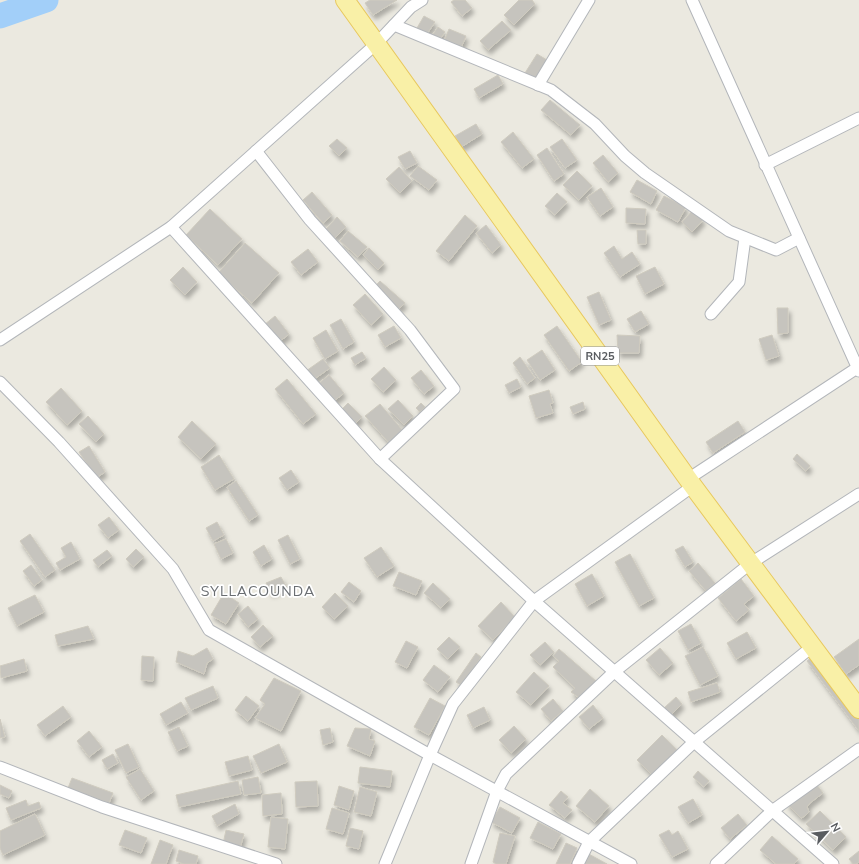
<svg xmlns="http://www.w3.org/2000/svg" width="859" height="864" viewBox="0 0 859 864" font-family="Mulish,sans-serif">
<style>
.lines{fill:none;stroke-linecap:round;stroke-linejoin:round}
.river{stroke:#a2cff9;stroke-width:25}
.building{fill:#c6c4be;stroke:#cfcbbf;filter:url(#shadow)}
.minor-casing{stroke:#b3b6ba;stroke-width:13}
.primary-casing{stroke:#e8c85d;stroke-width:20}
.minor{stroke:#fff;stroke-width:11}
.primary{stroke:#f9f0a7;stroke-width:18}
.labels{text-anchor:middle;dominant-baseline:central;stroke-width:3.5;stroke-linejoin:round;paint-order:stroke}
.shield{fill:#fff;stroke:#8b8d90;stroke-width:1}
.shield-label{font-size:11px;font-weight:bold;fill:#595c60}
.quarter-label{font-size:14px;letter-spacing:1px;fill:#6a6e72;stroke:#fff}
</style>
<defs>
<filter id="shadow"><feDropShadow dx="2.5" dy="4.5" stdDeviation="2" flood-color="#0004"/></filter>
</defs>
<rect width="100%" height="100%" fill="#ebe9e0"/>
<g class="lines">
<!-- river -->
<polyline class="river" points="0,16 46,0"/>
</g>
<!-- building -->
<g class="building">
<polygon points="370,0 397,0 373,15 365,3"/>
<polygon points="454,0 465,0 472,8 462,16 451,2"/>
<polygon points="519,0 532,0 535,4 514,25 504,15"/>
<polygon points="424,16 435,22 427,34 417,28"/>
<polygon points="502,21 511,30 488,50 480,41"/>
<polygon points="438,27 445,32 438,42 431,37"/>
<polygon points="449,29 466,36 461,48 444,41"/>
<polygon points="537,54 547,60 535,79 525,73"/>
<polygon points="498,75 503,84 479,98 474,89"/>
<polygon points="550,100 580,125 571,135 541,110"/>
<polygon points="476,124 482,134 461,147 455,136"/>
<polygon points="513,132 534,159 522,168 501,142"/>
<polygon points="337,139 347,148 339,156 329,146"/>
<polygon points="562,139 577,160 565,168 550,147"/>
<polygon points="547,148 564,174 554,181 537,155"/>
<polygon points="410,151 417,163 405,169 398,157"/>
<polygon points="603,155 618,173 608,182 593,163"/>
<polygon points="418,166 437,180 429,190 410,176"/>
<polygon points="399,167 412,181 400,193 386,179"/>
<polygon points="577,171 592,186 579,200 563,185"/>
<polygon points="637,180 657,191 651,204 630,192"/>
<polygon points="601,188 613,207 600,216 587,197"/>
<polygon points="312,192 332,215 323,223 303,200"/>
<polygon points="557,193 567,202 555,215 545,206"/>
<polygon points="664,196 686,207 678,222 656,210"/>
<polygon points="626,208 646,209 645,224 626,223"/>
<polygon points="210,209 242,239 218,265 186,235"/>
<polygon points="693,210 703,220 692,232 682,222"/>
<polygon points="465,215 477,226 449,261 436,251"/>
<polygon points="337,217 346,227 335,238 326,229"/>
<polygon points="486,225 501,245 492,253 476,233"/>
<polygon points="637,230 646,230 646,244 638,244"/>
<polygon points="348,231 367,247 358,257 340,241"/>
<polygon points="245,243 279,273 252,303 218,273"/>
<polygon points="614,246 622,259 632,252 640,264 620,277 604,253"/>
<polygon points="369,248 384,263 378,270 363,255"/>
<polygon points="308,249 318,262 301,275 291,262"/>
<polygon points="183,267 197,282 185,295 170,280"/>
<polygon points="655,267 664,284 645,294 636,276"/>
<polygon points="380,281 405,303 399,309 374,287"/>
<polygon points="599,292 611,320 599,325 587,297"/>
<polygon points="365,294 383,314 371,325 353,305"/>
<polygon points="777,308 788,308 788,333 778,334"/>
<polygon points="641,311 649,324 635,332 627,319"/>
<polygon points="275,316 289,334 278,343 264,325"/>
<polygon points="341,319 354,342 343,349 330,325"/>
<polygon points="394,326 401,338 385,347 378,335"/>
<polygon points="557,326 582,362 569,371 544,335"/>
<polygon points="326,330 338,351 325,359 313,338"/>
<polygon points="617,335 640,336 639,353 618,353"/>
<polygon points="772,335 779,356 766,360 759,339"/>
<polygon points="542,350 555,370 540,380 527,360"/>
<polygon points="362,352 366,358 355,365 351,358"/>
<polygon points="520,357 535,378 527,384 513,363"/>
<polygon points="323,359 330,368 313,380 306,371"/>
<polygon points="384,367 396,380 383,392 371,379"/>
<polygon points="421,370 434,386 424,394 411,378"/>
<polygon points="329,375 344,393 333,402 318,384"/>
<polygon points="287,379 316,414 303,424 275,389"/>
<polygon points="517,379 521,387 509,393 505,385"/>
<polygon points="61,388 82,411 67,425 46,402"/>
<polygon points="549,390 553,403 550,404 553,413 536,418 529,396"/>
<polygon points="398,400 413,416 404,425 388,409"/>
<polygon points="583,402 585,409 573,414 570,407"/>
<polygon points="348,403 362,417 354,425 340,411"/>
<polygon points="421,403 425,407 420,412 416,408"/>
<polygon points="380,404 404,432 390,444 365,416"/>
<polygon points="88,416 104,434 96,442 79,424"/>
<polygon points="192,421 216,444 201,459 178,437"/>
<polygon points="738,421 745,432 713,453 706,442"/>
<polygon points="89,446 105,472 96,478 79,452"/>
<polygon points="797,454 810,466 806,471 793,459"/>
<polygon points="219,455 234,479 215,490 201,467"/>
<polygon points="291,470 299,482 287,490 279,478"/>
<polygon points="236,481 258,515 249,521 227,487"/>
<polygon points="109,517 119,530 108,538 98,525"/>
<polygon points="217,522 224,535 213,541 206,528"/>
<polygon points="30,534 55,570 45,577 20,541"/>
<polygon points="288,535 300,559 290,564 278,540"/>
<polygon points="226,539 233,553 221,559 214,544"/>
<polygon points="71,542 80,559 60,570 56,563 66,557 61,548"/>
<polygon points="264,545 272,559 261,566 253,552"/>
<polygon points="683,546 693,562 685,567 675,550"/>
<polygon points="381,547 394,566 377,577 364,558"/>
<polygon points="136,549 144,557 133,567 126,559"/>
<polygon points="107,550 112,556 98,567 93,560"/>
<polygon points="630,554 654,598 639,606 615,562"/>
<polygon points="698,563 715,583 706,591 689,571"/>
<polygon points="31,565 42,580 34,586 23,571"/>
<polygon points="399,572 422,581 416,595 393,586"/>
<polygon points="592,574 604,596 587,606 575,584"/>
<polygon points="281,577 286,586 271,593 266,583"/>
<polygon points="741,579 754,596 744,604 749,610 736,621 718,598"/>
<polygon points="349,582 361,591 354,602 341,592"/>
<polygon points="433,583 450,599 441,608 424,593"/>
<polygon points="224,593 239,603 226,624 211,615"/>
<polygon points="335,593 348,606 334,619 322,607"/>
<polygon points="35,595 44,612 17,626 8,608"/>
<polygon points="501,602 515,617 493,640 478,626"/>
<polygon points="248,606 258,619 248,627 238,614"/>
<polygon points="691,624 701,643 688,650 678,631"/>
<polygon points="263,625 273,636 260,647 251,637"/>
<polygon points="88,626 94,639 58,646 55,635"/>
<polygon points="747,632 756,648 736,659 727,643"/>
<polygon points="449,637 460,647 448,659 437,649"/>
<polygon points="859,639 859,665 846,674 834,657"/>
<polygon points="406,641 418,647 407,668 395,662"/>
<polygon points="545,642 554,652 540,665 530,655"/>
<polygon points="703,647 718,676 700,685 685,656"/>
<polygon points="207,648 213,659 207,663 204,674 176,662 178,651 193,656"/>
<polygon points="660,648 673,663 659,675 646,660"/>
<polygon points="559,649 596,681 581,699 571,692 575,688 553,667 559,661 553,656"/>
<polygon points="476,653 481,657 462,686 456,682"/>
<polygon points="142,656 154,657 153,681 141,680"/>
<polygon points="813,656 859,717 859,731 807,661"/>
<polygon points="24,659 27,671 1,678 0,666"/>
<polygon points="434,665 450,677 438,692 423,680"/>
<polygon points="534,672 549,686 531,705 516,692"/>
<polygon points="274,678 301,691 281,731 255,718 265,704 260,700"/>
<polygon points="717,683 720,692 691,702 688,692"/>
<polygon points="213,686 218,698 191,710 185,698"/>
<polygon points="246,696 259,706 248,721 235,710"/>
<polygon points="676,697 682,704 671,715 664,708"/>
<polygon points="430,698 445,706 429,735 414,727"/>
<polygon points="553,699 563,711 551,721 541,709"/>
<polygon points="181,702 188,713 166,725 160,714"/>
<polygon points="593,705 603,718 589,729 579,717"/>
<polygon points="63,706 71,717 45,736 37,725"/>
<polygon points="484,707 490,720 473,728 467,715"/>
<polygon points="0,719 5,737 0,738"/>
<polygon points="514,726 526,739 511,753 499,740"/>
<polygon points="179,727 188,746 177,751 168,732"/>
<polygon points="330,728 333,742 323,745 320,730"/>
<polygon points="355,728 371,729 369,739 375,741 370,756 347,746"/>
<polygon points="89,731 102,747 89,757 77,741"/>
<polygon points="662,735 677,750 652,775 637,760"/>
<polygon points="128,744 139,767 126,773 115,750"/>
<polygon points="279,744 287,762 261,773 253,756"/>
<polygon points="113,754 118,763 107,769 102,760"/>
<polygon points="248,756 252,770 229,776 225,762"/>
<polygon points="360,767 392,771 390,787 358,783"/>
<polygon points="140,769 154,791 141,800 126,777"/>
<polygon points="698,771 709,781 704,787 693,777"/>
<polygon points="258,777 261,793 244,795 242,780"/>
<polygon points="72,778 113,793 109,803 68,788"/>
<polygon points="238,781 241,794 179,807 176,795"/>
<polygon points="317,781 318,806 296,807 295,782"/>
<polygon points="814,781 823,793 810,803 807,807 809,812 805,816 801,818 786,803"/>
<polygon points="0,785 12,791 9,798 0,794"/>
<polygon points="339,786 354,791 349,810 334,805"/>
<polygon points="360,787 377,792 371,816 354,812"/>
<polygon points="590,789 609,806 595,822 576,806"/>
<polygon points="561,791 568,797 563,803 572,810 565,818 549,805"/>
<polygon points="281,793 282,814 263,816 262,795"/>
<polygon points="693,799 702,815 688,823 678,807"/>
<polygon points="26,800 28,806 39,802 41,808 11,820 6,808"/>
<polygon points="235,804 239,814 217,826 212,816"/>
<polygon points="500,807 520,818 512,833 491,822"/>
<polygon points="332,808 349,813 343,834 326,829"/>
<polygon points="820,811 846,837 833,850 806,824"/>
<polygon points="35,814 45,835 3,855 0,848 0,831"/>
<polygon points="738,814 747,825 730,839 721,828"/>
<polygon points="271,817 288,819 285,849 268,847"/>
<polygon points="538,822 561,834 553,849 530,838"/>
<polygon points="350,828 363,831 359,849 346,846"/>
<polygon points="125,830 147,838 141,853 119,845"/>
<polygon points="226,830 244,834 240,848 223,844"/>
<polygon points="669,830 672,835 678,831 688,849 672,857 659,835"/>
<polygon points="500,833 515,836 506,864 496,864 493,862"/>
<polygon points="772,836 798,859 794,864 776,864 760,850"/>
<polygon points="160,840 173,845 166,864 151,864"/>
<polygon points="566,843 577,848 570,864 556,864"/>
<polygon points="179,850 198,856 196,864 184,864 176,861"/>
<polygon points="859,851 859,862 856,864 853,864 849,859"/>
<polygon points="587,853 607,864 581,864"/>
</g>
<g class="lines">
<defs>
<g id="minor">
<polyline points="692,0 859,371"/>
<polyline points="394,25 551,90 595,124 625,156 645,173 729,231 776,250 799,238"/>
<polyline points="538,85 589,0"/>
<polyline points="256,151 310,220 410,330 454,389 380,459"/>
<polyline points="765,165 859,118"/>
<polyline points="171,227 380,459 534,601 833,864"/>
<polyline points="711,314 739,282 745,238"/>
<polyline points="0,340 171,227 376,44 411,7 422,0"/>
<polyline points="0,382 59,442 173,569 209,630 430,755 631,864"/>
<polyline points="688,479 857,368"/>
<polyline points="0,767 102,807 276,864"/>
<polyline points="385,864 430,755 453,704 534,601 693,486"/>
<polyline points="471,864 497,791 506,774 614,672 751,563 859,494"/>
<polyline points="578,864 589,842 694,742 813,646"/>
<polyline points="716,864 772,811 859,749"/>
</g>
<polyline id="primary" points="345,0 693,486 859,709"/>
</defs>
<!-- minor casing -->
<use href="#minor" class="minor-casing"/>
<!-- primary casing -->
<use href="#primary" class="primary-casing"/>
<!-- minor -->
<use href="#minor" class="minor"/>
<!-- primary -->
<use href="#primary" class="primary"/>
</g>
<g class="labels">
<!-- shield labels -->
<rect class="shield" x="581" y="347" width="38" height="18" rx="3"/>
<g class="shield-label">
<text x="600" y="356">RN25</text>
</g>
<!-- quarter labels -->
<g class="quarter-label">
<text x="258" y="591">SYLLACOUNDA</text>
</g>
</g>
<!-- north arrow -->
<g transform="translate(827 832) rotate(62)" stroke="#ffffff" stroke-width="3" paint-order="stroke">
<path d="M0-3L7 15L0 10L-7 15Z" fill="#595c60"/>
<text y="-6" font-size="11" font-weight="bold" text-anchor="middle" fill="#595c60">N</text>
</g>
</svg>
